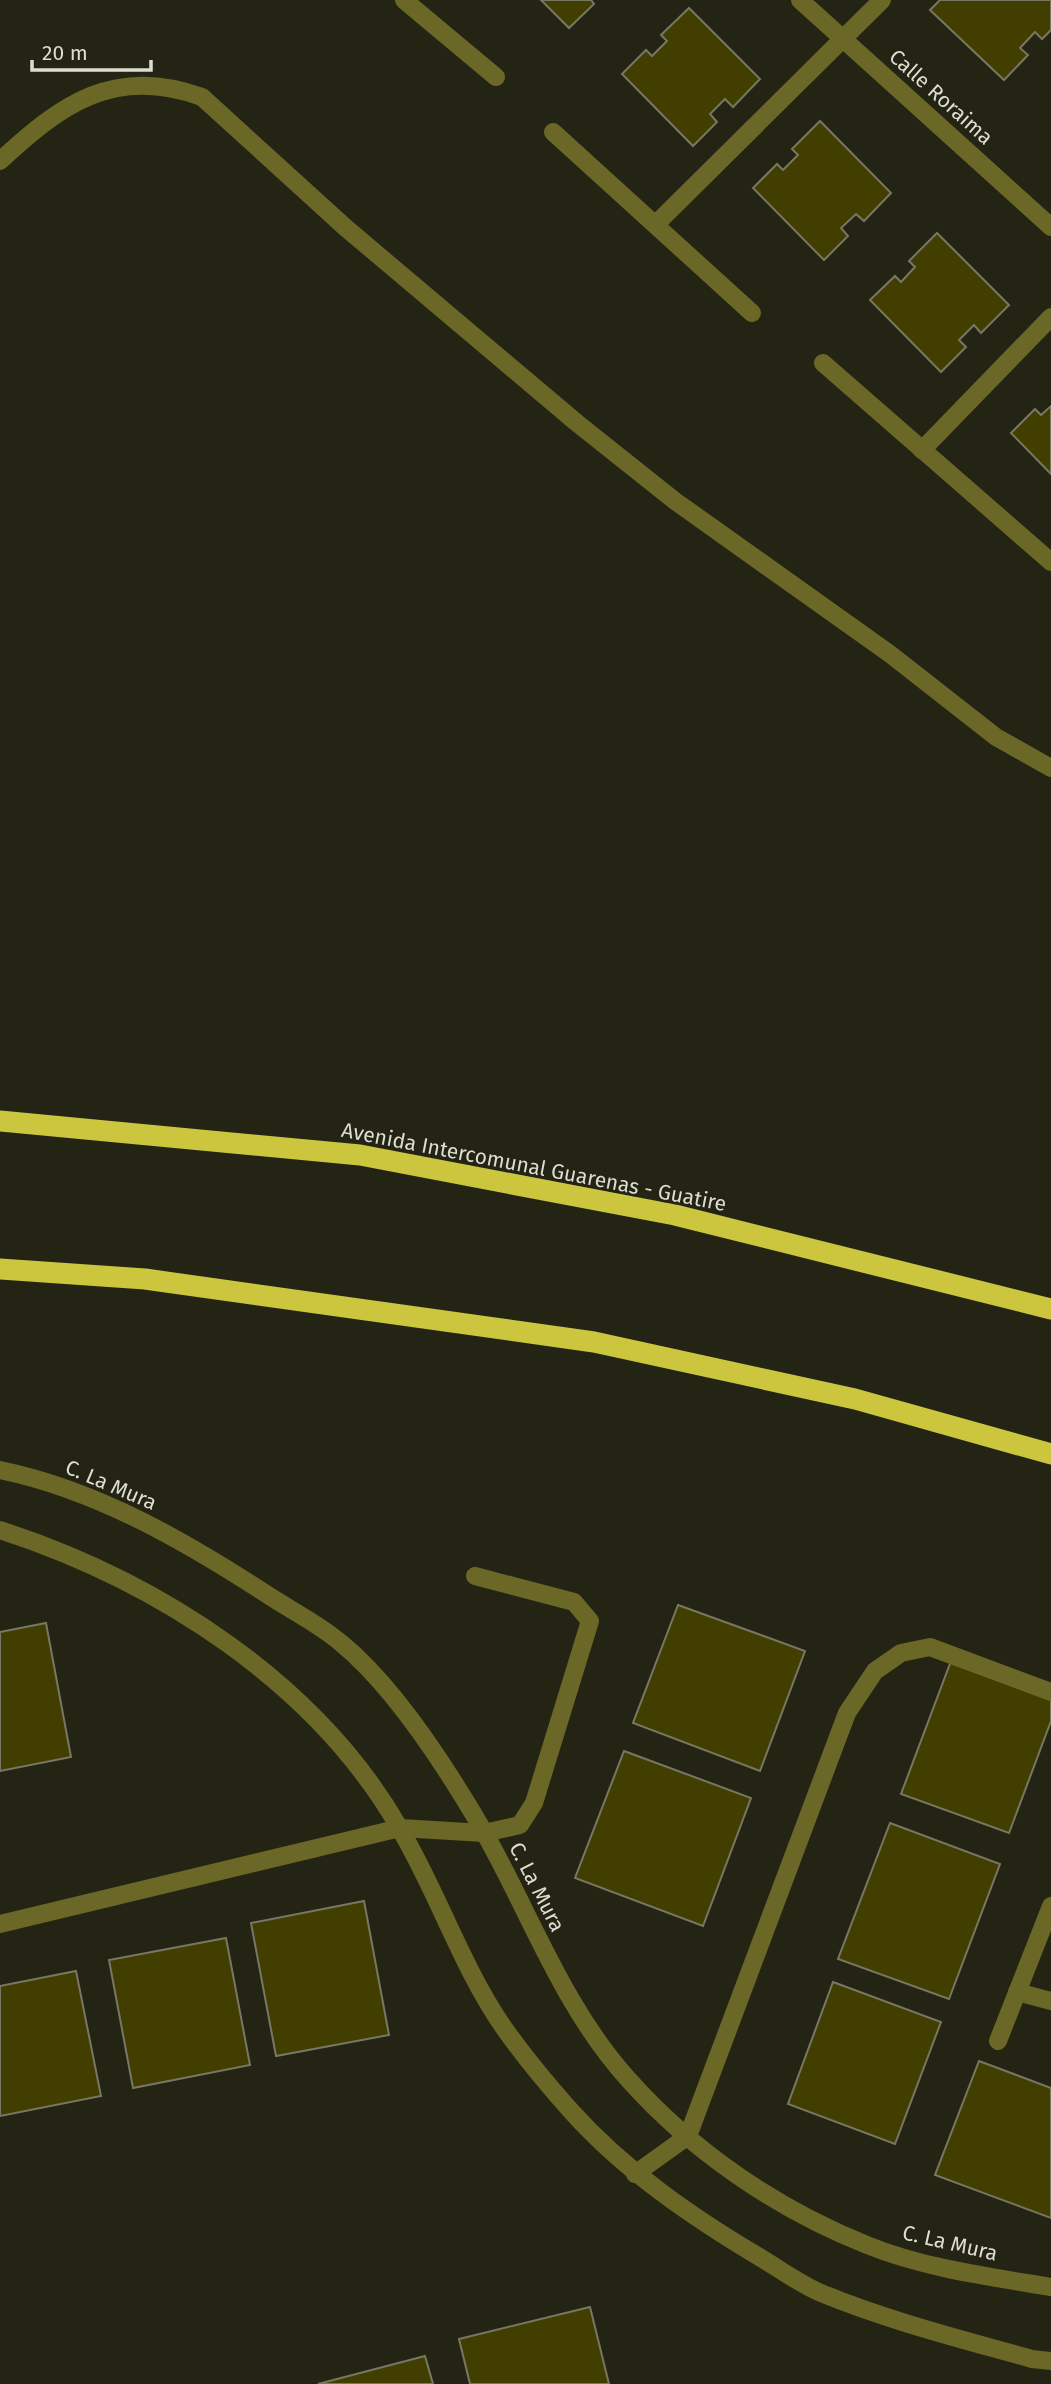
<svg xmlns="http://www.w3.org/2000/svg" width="1051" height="2384" viewBox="0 0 1051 2384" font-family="'Fira Sans',sans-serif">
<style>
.building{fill:#413e00;stroke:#777764;stroke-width:2}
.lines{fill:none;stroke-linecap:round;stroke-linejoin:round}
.lane{stroke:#6a6727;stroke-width:18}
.street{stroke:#6a6727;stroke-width:18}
.highway{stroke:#cbc63e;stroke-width:21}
.labels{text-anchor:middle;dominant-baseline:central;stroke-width:5;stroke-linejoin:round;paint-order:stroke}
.street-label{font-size:21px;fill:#ddddd3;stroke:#242414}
</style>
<rect width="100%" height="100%" fill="#242414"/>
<!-- building -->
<g class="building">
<polygon points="541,0 591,0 594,4 569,28"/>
<polygon points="940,0 1051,0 1051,30 1042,39 1035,32 1020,48 1028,55 1004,80 930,10"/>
<polygon points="689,8 760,79 733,107 725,99 710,114 717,122 693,146 622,74 646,50 652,56 667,41 661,35"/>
<polygon points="820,121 891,193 864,221 856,214 841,228 848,236 824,260 753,188 777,164 783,170 798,155 792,149"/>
<polygon points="937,233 1009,305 981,333 974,325 959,340 966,347 941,372 870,300 895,276 901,282 915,267 909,261"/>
<polygon points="1051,406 1051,474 1011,433 1035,409 1041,415"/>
<polygon points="678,1605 805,1651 760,1771 633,1723"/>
<polygon points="46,1623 71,1757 0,1771 0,1632"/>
<polygon points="951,1661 1051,1698 1051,1721 1009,1833 901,1794"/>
<polygon points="624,1751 751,1798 703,1926 575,1878"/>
<polygon points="890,1823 1000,1864 949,1999 838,1959"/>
<polygon points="364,1901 389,2035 276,2056 251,1923"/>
<polygon points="226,1938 250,2065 133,2088 109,1960"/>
<polygon points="76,1971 101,2096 0,2116 0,1986"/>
<polygon points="833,1982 941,2022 895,2144 788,2104"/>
<polygon points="979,2061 1051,2088 1051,2218 935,2175"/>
<polygon points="590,2307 609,2384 470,2384 459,2339"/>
<polygon points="425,2356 433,2384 318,2384"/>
</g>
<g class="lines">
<!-- lane -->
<g class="lane">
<polyline points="404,0 496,77"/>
<polyline points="553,132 752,313"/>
<polyline points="656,224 882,0"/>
<polyline points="823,363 1051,562"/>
<polyline points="922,450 1051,317"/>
<polyline points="0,1924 400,1828 484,1833 520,1825 534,1803 590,1621 574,1602 475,1576"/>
<polyline points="1017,1992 1051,2001"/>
<polyline points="998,2041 1051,1906"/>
<polyline points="635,2174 688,2136 847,1713 875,1671 901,1653 930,1647 1051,1692"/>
</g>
<!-- street -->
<g class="street">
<polyline points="800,0 1051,227"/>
<path d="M0 161C61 104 115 65 202 97L346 228 577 423 675 501 890 654 996 737 1051 768"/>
<path d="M0 1470C98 1490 188 1543 271 1597 294 1612 320 1625 341 1643 396 1688 448 1770 484 1832 531 1915 563 2007 628 2079 693 2152 777 2209 867 2245 923 2268 991 2277 1051 2287"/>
<path d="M0 1530C157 1581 316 1682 400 1829 437 1891 461 1965 502 2025 522 2054 547 2084 571 2111 625 2171 692 2217 761 2258 781 2270 800 2284 821 2293 889 2321 961 2339 1032 2359L1051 2361"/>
</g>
<!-- highway -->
<g class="highway">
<polyline points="0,1121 360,1155 675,1215 1051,1309"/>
<polyline points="0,1269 145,1279 594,1342 855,1399 1051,1454"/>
</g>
</g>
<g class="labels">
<!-- street labels -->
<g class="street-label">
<text transform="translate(941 97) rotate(42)">Calle Roraima</text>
<text transform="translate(534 1167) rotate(11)">Avenida Intercomunal Guarenas - Guatire</text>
<text transform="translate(111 1485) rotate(23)">C. La Mura</text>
<text transform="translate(537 1887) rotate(63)">C. La Mura</text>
<text transform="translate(950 2243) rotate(13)">C. La Mura</text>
</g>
</g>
<!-- scale -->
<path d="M32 60v10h119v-10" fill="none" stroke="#ddddd3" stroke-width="3.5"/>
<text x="42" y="60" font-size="21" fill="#ddddd3" stroke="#242414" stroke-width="5" paint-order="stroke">20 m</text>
</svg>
